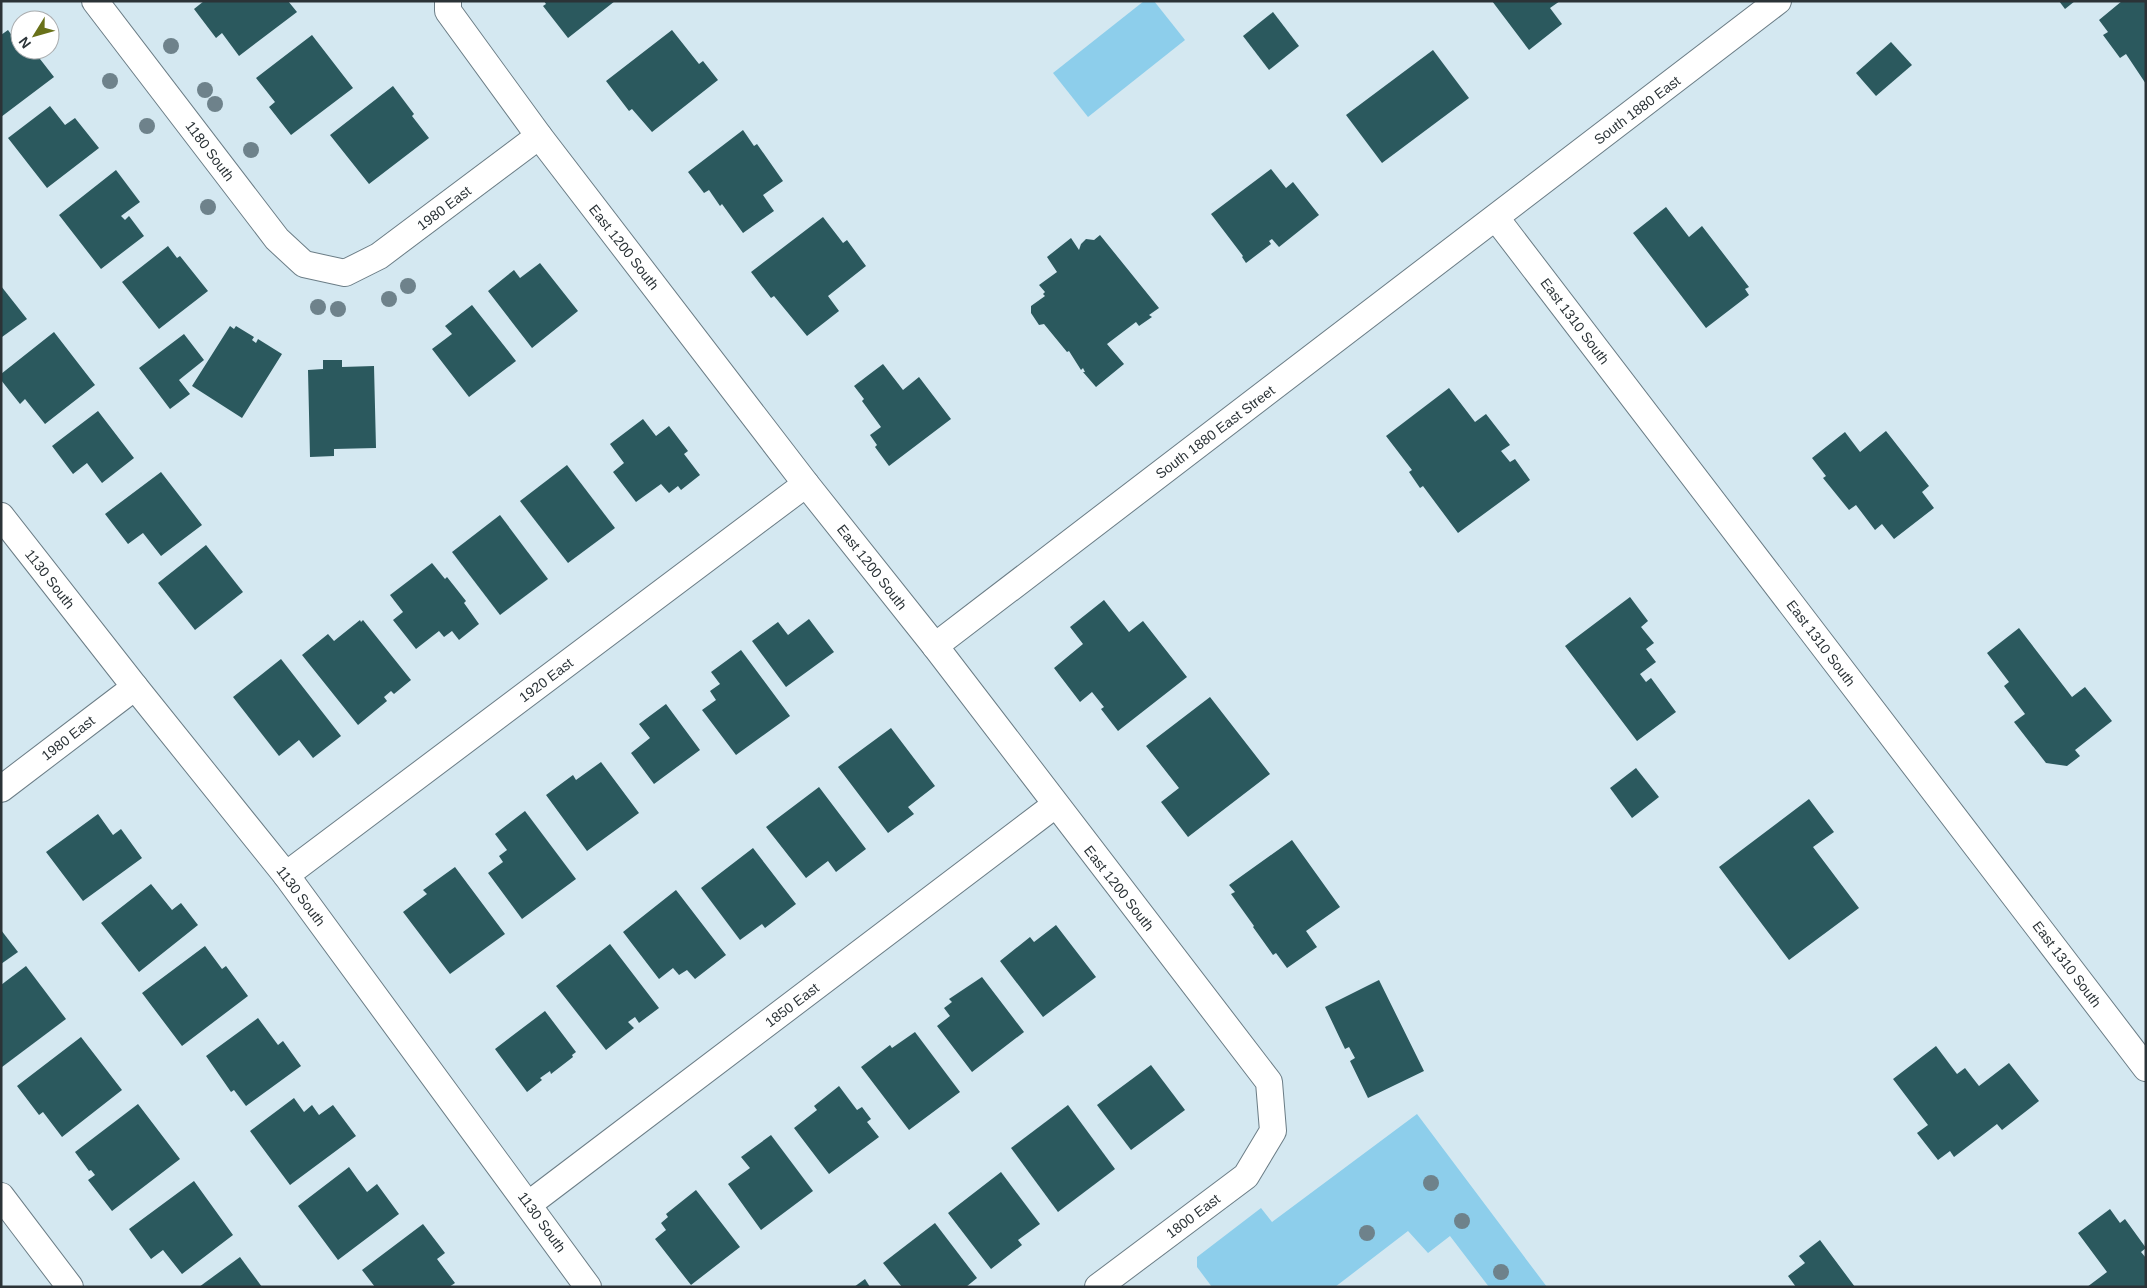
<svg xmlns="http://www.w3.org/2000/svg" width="2147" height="1288" viewBox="0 0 2147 1288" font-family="Helvetica,sans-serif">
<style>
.green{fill:#8dceeb}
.building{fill:#2b595e}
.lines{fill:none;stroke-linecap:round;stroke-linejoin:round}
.street-casing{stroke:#6b7d86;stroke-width:28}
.street{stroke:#fff;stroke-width:26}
.tree{fill:#6e828b}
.labels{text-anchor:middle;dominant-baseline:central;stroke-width:5;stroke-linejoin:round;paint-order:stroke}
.street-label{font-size:14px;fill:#2b3337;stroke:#fff}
</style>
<rect width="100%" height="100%" fill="#d4e8f1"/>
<!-- green -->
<g class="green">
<polygon points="1144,1 1154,1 1185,40 1088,117 1053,73"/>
<polygon points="1417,1114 1547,1287 1489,1287 1450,1236 1428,1253 1408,1231 1335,1287 1212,1287 1197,1267 1197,1257 1261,1208 1272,1222"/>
</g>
<!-- building -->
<g class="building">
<polygon points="204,1 288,1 297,12 239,56 222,33 216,38 194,9"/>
<polygon points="544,1 615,1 568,38 543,6 546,4"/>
<polygon points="1492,1 1560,1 1550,8 1562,24 1529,50"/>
<polygon points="2059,1 2075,1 2065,9"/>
<polygon points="2122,1 2146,1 2146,84 2126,54 2120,58 2103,35 2108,32 2099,20"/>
<polygon points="1273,12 1299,46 1269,70 1243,36"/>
<polygon points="8,30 20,47 20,50 33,50 54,77 1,117 1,35"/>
<polygon points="672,30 699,64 703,61 718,80 652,132 632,109 629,111 606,81"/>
<polygon points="312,35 353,88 291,135 269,107 275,102 256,78"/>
<polygon points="1891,42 1912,65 1876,96 1856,73"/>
<polygon points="1433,50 1469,98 1382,163 1346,115"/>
<polygon points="393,86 414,114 412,116 429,138 369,184 330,135"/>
<polygon points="50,106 65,125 75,118 99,148 47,188 8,138"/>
<polygon points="743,130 754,146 757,144 783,181 763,195 774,211 743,233 722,204 720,206 709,190 704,193 688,172"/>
<polygon points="1271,169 1286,188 1293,182 1319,215 1279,247 1272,239 1269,241 1271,244 1246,263 1242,257 1243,256 1211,214"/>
<polygon points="116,170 140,202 121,216 125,220 129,216 144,236 101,269 59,215"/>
<polygon points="1666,207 1689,237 1702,226 1749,287 1745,289 1749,295 1706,328 1633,233"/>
<polygon points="823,217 843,243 847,240 866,266 828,296 839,311 807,336 774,296 771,298 751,272"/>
<polygon points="1100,235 1159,308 1149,315 1152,317 1139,326 1136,322 1107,344 1124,364 1096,387 1083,372 1085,372 1083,368 1081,370 1069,351 1067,352 1044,324 1039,325 1031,313 1031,306 1045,296 1043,294 1045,292 1039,285 1057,272 1047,257 1071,238 1079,250 1081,244 1086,239 1094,240"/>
<polygon points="168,246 177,258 180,256 208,291 159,329 122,282"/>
<polygon points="540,263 578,311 532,348 488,291 514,270 520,278"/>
<polygon points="1,286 27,319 2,337 1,336"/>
<polygon points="472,305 516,361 469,397 432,349 452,334 445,326"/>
<polygon points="230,326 234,329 236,326 254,337 252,340 256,343 258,339 282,354 242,418 192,386"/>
<polygon points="54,332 95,385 45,424 25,399 20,404 1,380 1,374"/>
<polygon points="184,334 204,360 179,380 190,394 170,409 139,368"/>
<polygon points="323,360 342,360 342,367 374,366 376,448 334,449 334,456 310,457 308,370 323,369"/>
<polygon points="883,364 903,390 919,377 951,419 889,466 875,447 877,445 870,435 881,427 862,401 864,399 854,386"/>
<polygon points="1449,388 1475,422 1486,414 1510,445 1501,451 1510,462 1515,459 1530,480 1458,533 1423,486 1420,488 1409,472 1412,470 1386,436"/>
<polygon points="98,411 134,458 102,483 87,463 73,474 52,446"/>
<polygon points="643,419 656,436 669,426 688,451 684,454 700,475 681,490 678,486 669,493 661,484 636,502 613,472 624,463 610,444"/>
<polygon points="1886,431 1929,486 1922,492 1934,508 1894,539 1882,524 1875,530 1856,505 1849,510 1823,478 1826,476 1812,458 1845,432 1860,452"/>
<polygon points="567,465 615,528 568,563 520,501"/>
<polygon points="161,472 202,525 161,556 143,533 128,544 105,514"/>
<polygon points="500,515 548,579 500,615 452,552"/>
<polygon points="206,545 243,592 195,630 158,583"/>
<polygon points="432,563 445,579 447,577 466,601 464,603 479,624 459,640 452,631 444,637 439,631 416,649 393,620 403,612 390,595"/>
<polygon points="1630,597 1648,621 1641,627 1654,643 1646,649 1656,662 1640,674 1646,682 1651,678 1676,712 1637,741 1565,646"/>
<polygon points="1104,600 1129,632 1143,621 1187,677 1118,731 1101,709 1104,707 1092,692 1080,702 1054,668 1083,644 1070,627"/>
<polygon points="809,619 834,652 786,687 752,641 778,622 788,635"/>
<polygon points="360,620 361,622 363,620 411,680 394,694 391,691 384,697 387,701 358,725 302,655 328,634 334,641"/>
<polygon points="2019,628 2072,697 2085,687 2112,721 2075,750 2080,756 2067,766 2046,763 2014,722 2025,714 2004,686 2009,682 1987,653"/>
<polygon points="741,650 790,716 736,755 702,710 716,700 710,691 720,684 711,672"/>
<polygon points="281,659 341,736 313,758 299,740 279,756 233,697"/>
<polygon points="1210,697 1270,774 1188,837 1161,802 1179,788 1146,746"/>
<polygon points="666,704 700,750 654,784 631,753 650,738 639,724"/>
<polygon points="891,728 935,786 908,807 914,814 888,833 838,767"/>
<polygon points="601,762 639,813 587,851 546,795 573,775 576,780"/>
<polygon points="1636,768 1659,797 1632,818 1610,788"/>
<polygon points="819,787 866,849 836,872 828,861 806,878 766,827"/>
<polygon points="1809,799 1834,832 1813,847 1859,908 1789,960 1719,867"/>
<polygon points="525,811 576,879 522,919 488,873 503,862 499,856 507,850 495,834"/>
<polygon points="98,814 113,835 121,829 142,858 83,901 46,852"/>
<polygon points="1292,840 1340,907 1306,931 1317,947 1287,968 1276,953 1273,955 1253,927 1254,926 1231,894 1235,892 1229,885"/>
<polygon points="753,848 796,904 765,928 762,924 740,940 701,888"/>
<polygon points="455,867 505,934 450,974 403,912 427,894 423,890"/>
<polygon points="151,884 172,910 181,903 198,925 139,972 101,923"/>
<polygon points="676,890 726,955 695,979 687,970 679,975 673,968 659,979 623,932"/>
<polygon points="1056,925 1096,977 1043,1017 1000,961 1030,937 1034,942"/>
<polygon points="1,930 18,952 1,964"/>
<polygon points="610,944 659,1008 639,1023 635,1017 628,1022 634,1028 606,1050 556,986"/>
<polygon points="205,946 222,969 226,966 248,996 182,1046 142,993"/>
<polygon points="26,966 66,1019 2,1067 1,985"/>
<polygon points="982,977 1024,1032 972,1072 937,1026 950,1016 944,1008 952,1002 949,999"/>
<polygon points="1379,980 1424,1071 1368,1098 1350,1061 1355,1058 1349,1047 1345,1049 1325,1007"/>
<polygon points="545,1011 576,1052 572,1055 573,1057 551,1074 550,1071 540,1078 542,1080 527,1092 495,1049"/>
<polygon points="258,1018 278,1045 283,1041 301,1066 246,1106 234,1090 231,1092 206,1056"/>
<polygon points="915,1032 960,1092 909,1130 861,1067 890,1045 892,1048"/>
<polygon points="81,1037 122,1090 62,1137 43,1112 39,1115 17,1086"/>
<polygon points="1936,1046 1957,1074 1965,1068 1979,1086 2009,1063 2039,1101 2002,1130 1997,1124 1954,1157 1950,1151 1938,1160 1917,1133 1928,1125 1893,1079"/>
<polygon points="1151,1065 1185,1110 1131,1150 1097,1105"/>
<polygon points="839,1086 857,1110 862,1107 871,1119 867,1122 879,1137 829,1174 794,1128 817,1110 814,1106"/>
<polygon points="294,1098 304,1112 312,1105 319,1115 333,1105 356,1136 290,1185 250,1131"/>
<polygon points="138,1104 180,1159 112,1211 88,1180 95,1175 91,1170 89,1171 75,1152"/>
<polygon points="1068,1105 1115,1169 1058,1212 1011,1148"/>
<polygon points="771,1135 813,1191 761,1230 728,1184 750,1168 741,1157"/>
<polygon points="349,1167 367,1192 377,1184 399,1214 338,1260 298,1206"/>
<polygon points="1001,1172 1040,1224 1018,1240 1022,1245 991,1269 948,1213"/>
<polygon points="194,1181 233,1235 182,1274 163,1250 151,1259 129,1229"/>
<polygon points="696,1190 740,1247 691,1285 655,1239 666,1230 661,1223 668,1217 666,1214"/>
<polygon points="2110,1209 2120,1223 2125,1219 2146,1248 2141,1252 2146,1258 2146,1287 2087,1287 2107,1272 2078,1233"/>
<polygon points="935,1223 977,1278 966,1287 902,1287 883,1263"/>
<polygon points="423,1224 445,1253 437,1259 455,1283 449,1287 375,1287 362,1270"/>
<polygon points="1820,1240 1855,1287 1796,1287 1788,1276 1805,1263 1799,1256"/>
<polygon points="240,1257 262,1287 199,1287"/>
<polygon points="865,1279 870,1287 854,1287"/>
</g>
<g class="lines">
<defs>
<g id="street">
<polyline points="95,1 277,239 304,264 345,273 379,256 539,136"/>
<polyline points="448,1 448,11 539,136 806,484 935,646 1269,1082 1273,1131 1246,1176 1098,1287"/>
<polyline points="1496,218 2146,1068"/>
<polyline points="1,516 135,687 286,875 588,1287"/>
<polyline points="935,646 1778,1"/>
<polyline points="1,789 135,687"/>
<polyline points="286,875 806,484"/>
<polyline points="1,1196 70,1287"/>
<polyline points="529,1204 1055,805"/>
</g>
</defs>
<!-- street casing -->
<use href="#street" class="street-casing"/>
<!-- street -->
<use href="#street" class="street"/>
</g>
<!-- trees -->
<g class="tree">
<circle cx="171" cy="46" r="8"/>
<circle cx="110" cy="81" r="8"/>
<circle cx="205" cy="90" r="8"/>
<circle cx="215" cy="104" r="8"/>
<circle cx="147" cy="126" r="8"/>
<circle cx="251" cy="150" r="8"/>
<circle cx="208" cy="207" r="8"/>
<circle cx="408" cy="286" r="8"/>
<circle cx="389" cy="299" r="8"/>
<circle cx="318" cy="307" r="8"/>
<circle cx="338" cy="309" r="8"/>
<circle cx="1431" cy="1183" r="8"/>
<circle cx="1462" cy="1221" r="8"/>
<circle cx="1367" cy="1233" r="8"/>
<circle cx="1501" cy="1272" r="8"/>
</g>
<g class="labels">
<!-- street labels -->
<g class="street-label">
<text transform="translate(1637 110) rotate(-37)">South 1880 East</text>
<text transform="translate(210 151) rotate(53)">1180 South</text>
<text transform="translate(444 208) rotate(-37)">1980 East</text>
<text transform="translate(624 247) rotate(52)">East 1200 South</text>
<text transform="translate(1575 321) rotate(53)">East 1310 South</text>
<text transform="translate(1215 432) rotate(-37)">South 1880 East Street</text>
<text transform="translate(872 567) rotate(52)">East 1200 South</text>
<text transform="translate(50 579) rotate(52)">1130 South</text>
<text transform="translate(1821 643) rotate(53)">East 1310 South</text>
<text transform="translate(546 680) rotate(-37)">1920 East</text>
<text transform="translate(68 738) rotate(-38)">1980 East</text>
<text transform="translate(1119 888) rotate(52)">East 1200 South</text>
<text transform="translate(301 896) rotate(53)">1130 South</text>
<text transform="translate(2067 964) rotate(53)">East 1310 South</text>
<text transform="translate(792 1005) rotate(-37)">1850 East</text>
<text transform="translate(1193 1216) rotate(-37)">1800 East</text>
<text transform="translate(542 1222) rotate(54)">1130 South</text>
</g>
</g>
<!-- border -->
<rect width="2147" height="1288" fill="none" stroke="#2b3337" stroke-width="5"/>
<!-- north arrow -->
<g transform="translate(35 35) rotate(233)"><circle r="24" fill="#ffffff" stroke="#aaadaf"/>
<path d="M0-4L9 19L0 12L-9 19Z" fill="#697119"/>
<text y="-8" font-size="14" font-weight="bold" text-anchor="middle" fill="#2b3337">N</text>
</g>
</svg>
